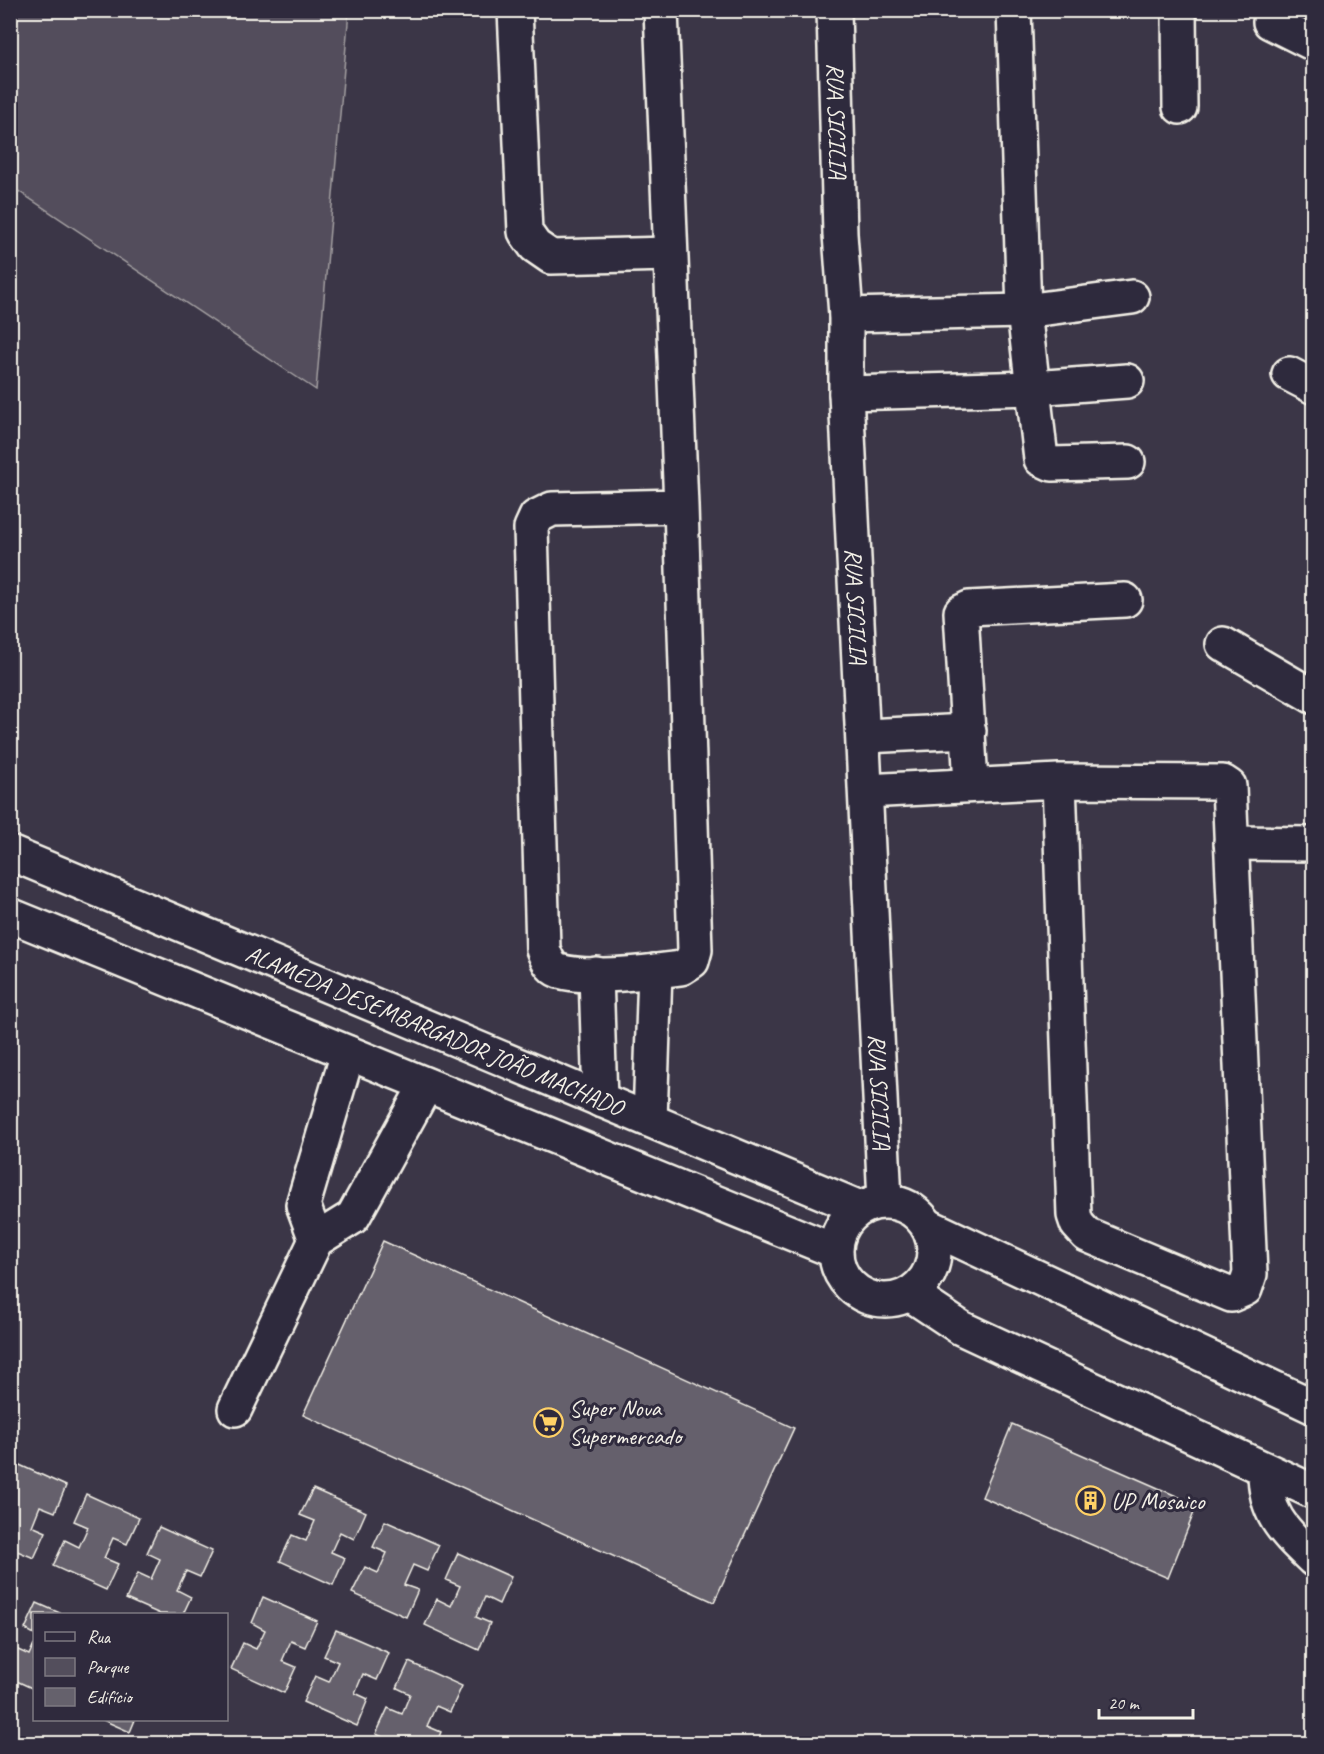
<svg xmlns="http://www.w3.org/2000/svg" width="1324" height="1754" viewBox="0 0 1324 1754" font-family="Caveat,sans-serif">
<style>
.green{fill:#534e5c;stroke:#a4a0a2;stroke-width:1.5}
.building{fill:#65616c;stroke:#f4f1e8;stroke-width:1.5}
.lines{fill:none;stroke-linecap:round;stroke-linejoin:round}
.minor-casing{stroke:#f4f1e8;stroke-width:38}
.minor{stroke:#2f2a3d;stroke-width:33}
.labels{text-anchor:middle;dominant-baseline:central;stroke-width:6;stroke-linejoin:round;paint-order:stroke}
.street-label{font-size:24px;fill:#f4f1e8;stroke:#2f2a3d}
.poi-label{font-size:24px;fill:#f4f1e8;stroke:#2f2a3d;text-anchor:start}
</style>
<rect width="100%" height="100%" fill="#3b3647"/>
<filter id="ink" filterUnits="userSpaceOnUse"><feTurbulence type="fractalNoise" baseFrequency=".0167" numOctaves="2"/><feDisplacementMap in="SourceGraphic" scale="12" xChannelSelector="R" yChannelSelector="G"/><feConvolveMatrix kernelMatrix="1 2 1 2 8 2 1 2 1" color-interpolation-filters="sRGB"/></filter>
<g filter="url(#ink)">
<!-- green -->
<polygon class="green" points="10,11 349,11 316,390 11,186"/>
<!-- building -->
<g class="building">
<polygon points="383,1241 794,1428 714,1602 303,1415"/>
<polygon points="1012,1424 1197,1505 1168,1578 982,1497"/>
<polygon points="13,1462 66,1486 55,1512 40,1506 32,1526 46,1532 34,1558 10,1548 10,1505 15,1494 10,1492 10,1468"/>
<polygon points="313,1489 366,1512 354,1539 340,1532 331,1552 345,1558 333,1585 280,1561 292,1535 306,1541 315,1521 300,1515"/>
<polygon points="86,1494 139,1518 127,1544 113,1538 104,1558 118,1564 106,1590 53,1566 65,1540 79,1547 88,1527 74,1521"/>
<polygon points="385,1521 439,1545 427,1571 413,1565 404,1585 418,1590 406,1617 352,1593 365,1567 378,1573 387,1553 373,1547"/>
<polygon points="159,1527 212,1551 200,1577 186,1571 177,1590 191,1597 183,1614 160,1614 126,1599 138,1573 151,1579 160,1559 147,1553"/>
<polygon points="458,1553 511,1577 499,1604 485,1597 476,1617 490,1623 479,1650 425,1625 437,1599 451,1606 460,1586 446,1580"/>
<polygon points="263,1597 317,1621 305,1647 291,1641 282,1661 296,1667 284,1693 231,1669 243,1643 256,1649 265,1630 252,1623"/>
<polygon points="37,1603 62,1614 34,1614 34,1634 25,1629"/>
<polygon points="336,1630 389,1653 377,1680 363,1674 355,1693 368,1699 357,1726 303,1702 315,1676 329,1682 338,1662 324,1656"/>
<polygon points="34,1644 34,1689 10,1678 10,1660 16,1649 29,1655"/>
<polygon points="409,1662 462,1686 450,1712 436,1706 427,1726 441,1732 436,1744 397,1744 376,1734 388,1708 402,1714 410,1694 397,1688"/>
<polygon points="103,1720 135,1720 130,1732"/>
</g>
<g class="lines">
<defs>
<g id="minor">
<polyline points="515,10 525,232 535,246 551,257 670,254"/>
<path d="M661 10 681 506 695 950 692 961 681 968C650 972 588 980 559 971 550 968 546 957 543 949L531 528 536 517 552 509 681 506"/>
<path id="s1" d="M834 10 840 234 846 315V393L885 1201"/>
<polyline points="1014,10 1024,311 1041,459 1052,464 1128,462"/>
<polyline points="1179,10 1180,107"/>
<polyline points="1270,22 1314,44"/>
<polyline points="846,315 1024,311 1132,297"/>
<polyline points="1289,374 1314,387"/>
<polyline points="846,393 1033,388 1127,381"/>
<polyline points="1223,644 1314,697"/>
<polyline points="865,736 969,731"/>
<polyline points="971,784 961,612 969,608 1125,600"/>
<polyline points="866,791 1059,781 1223,782 1229,786 1250,1274 1245,1289 1231,1295 1087,1235 1077,1224 1074,1215 1059,781"/>
<polyline points="1231,843 1314,844"/>
<path id="s2" d="M10 853 860 1208"/>
<polyline points="10,915 835,1251"/>
<polyline points="596,974 600,1100"/>
<polyline points="650,1120 655,971"/>
<circle cx="885" cy="1251" r="49"/>
<polyline points="928,1226 1314,1407"/>
<polyline points="316,1240 303,1205 348,1053"/>
<polyline points="910,1294 961,1328 1314,1492"/>
<polyline points="235,1409 316,1240 353,1217 426,1085"/>
<path d="M1265 1471C1265 1515 1284 1531 1314 1560"/>
</g>
</defs>
<!-- minor casing -->
<use href="#minor" class="minor-casing"/>
<!-- minor -->
<use href="#minor" class="minor"/>
</g>
</g>
<!-- icons -->
<defs>
<symbol id="supermarket-ring" viewBox="-11 -11 22 22"><circle r="9.5" fill="#2f2a3d" stroke="#ffd166" stroke-width="1.5"/><path d="M-6-5.5h2.5l.6 2H6L4.5 2H-2.5L-4.4-4H-6ZM-1.5 3.2a1.3 1.3 0 1 0 .1 0ZM3 3.2a1.3 1.3 0 1 0 .1 0Z" fill="#ffd166"/></symbol>
<symbol id="building-ring" viewBox="-11 -11 22 22"><circle r="9.5" fill="#2f2a3d" stroke="#ffd166" stroke-width="1.5"/><path d="M-4-6H4V6H1V3H-1V6H-4ZM-2.5-4.3h1.7v1.8h-1.7ZM.8-4.3h1.7v1.8H.8ZM-2.5-1h1.7V.8h-1.7ZM.8-1h1.7V.8H.8Z" fill="#ffd166"/></symbol>
</defs>
<g fill-rule="evenodd">
<use href="#supermarket-ring" x="532" y="1406" width="33" height="33"/>
<use href="#building-ring" x="1074" y="1484" width="33" height="33"/>
</g>
<g class="labels">
<!-- street labels -->
<g class="street-label">
<text stroke="none"><textPath href="#s1" startOffset="111">RUA SICILIA</textPath></text>
<text stroke="none"><textPath href="#s1" startOffset="597">RUA SICILIA</textPath></text>
<text stroke="none"><textPath href="#s2" startOffset="460">ALAMEDA DESEMBARGADOR JOÃO MACHADO</textPath></text>
<text stroke="none"><textPath href="#s1" startOffset="1083">RUA SICILIA</textPath></text>
</g>
<!-- poi labels -->
<g class="poi-label">
<text x="569" y="1408">Super Nova<tspan x="569" dy="28">Supermercado</tspan></text>
<text x="1111" y="1501">UP Mosaico</text>
</g>
</g>
<!-- margin -->
<rect width="1324" height="1754" fill="none" stroke="#2f2a3d" stroke-width="36"/>
<rect x="18" y="18" width="1288" height="1718" fill="none" stroke="#f4f1e8" stroke-width="2" filter="url(#ink)"/>
<!-- legend -->
<rect x="33" y="1613" width="195" height="108" fill="#2f2a3d" stroke="#7e7a81" stroke-width="1.5"/>
<rect x="45" y="1632" width="30" height="9" fill="#2f2a3d" stroke="#7e7a81" stroke-width="1.5"/>
<text x="87" y="1643" font-size="18" fill="#f4f1e8">Rua</text>
<rect x="45" y="1658" width="30" height="18" fill="#534e5c" stroke="#7e7a81" stroke-width="1.5"/>
<text x="87" y="1673" font-size="18" fill="#f4f1e8">Parque</text>
<rect x="45" y="1688" width="30" height="18" fill="#65616c" stroke="#7e7a81" stroke-width="1.5"/>
<text x="87" y="1703" font-size="18" fill="#f4f1e8">Edifício</text>
<!-- scale -->
<path d="M1099 1709v9h94v-9" fill="none" stroke="#f4f1e8" stroke-width="3"/>
<text x="1108" y="1709" font-size="18" fill="#f4f1e8" stroke="#2f2a3d" stroke-width="4.5" paint-order="stroke">20 m</text>
</svg>
